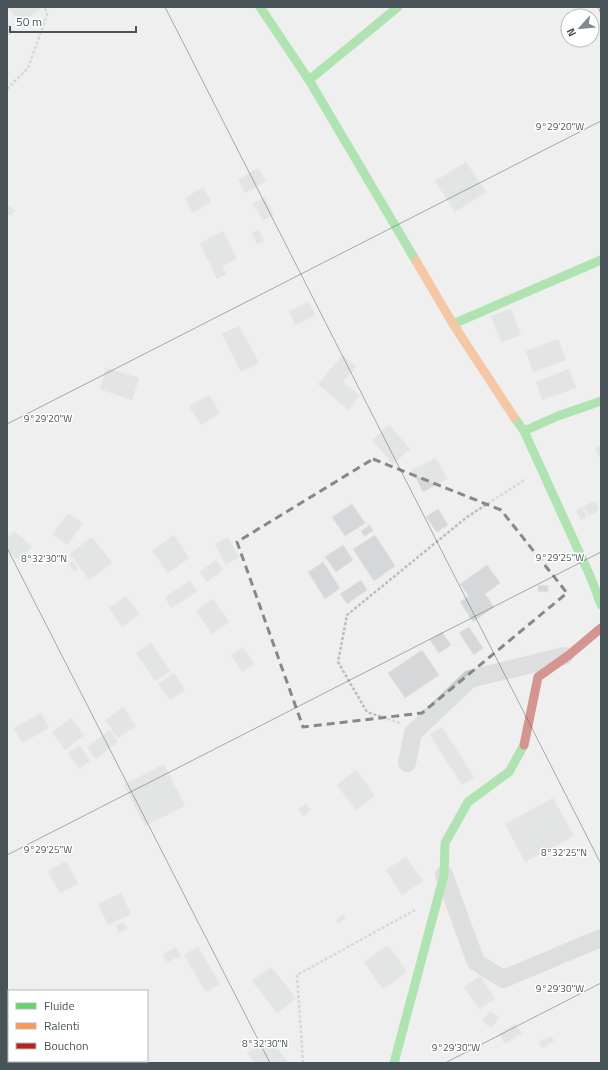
<svg xmlns="http://www.w3.org/2000/svg" width="608" height="1070" viewBox="0 0 608 1070" font-family="'Titillium Web',sans-serif">
<style>
.building{fill:#d5d7d8;stroke:#e0e1e2}
.lines{fill:none;stroke-linecap:round;stroke-linejoin:round}
.path{stroke:#b6c1bc;stroke-width:2.5;stroke-dasharray:3 2;stroke-linecap:butt}
.street{stroke:#c7cacb;stroke-width:18}
.fast{stroke:#63d668;stroke-width:9}
.slow{stroke:#ff974d;stroke-width:9}
.jam{stroke:#b3261e;stroke-width:9}
.marked{fill:none;stroke:#828a8e;stroke-width:3;stroke-dasharray:8 5;stroke-linejoin:round}
.ticks{fill:none;stroke:#48545a;stroke-width:1;stroke-opacity:0.45}
.ticks-label{font-size:10px;text-anchor:middle;fill:#48545a;stroke:#fff;stroke-width:3;stroke-linejoin:round;paint-order:stroke}
</style>
<rect width="100%" height="100%" fill="#efefef"/>
<!-- building -->
<g class="building">
<polygon points="8,7 40,7 41,9 19,23"/>
<polygon points="7,21 14,32 7,37"/>
<polygon points="466,162 486,192 455,212 435,181"/>
<polygon points="258,168 266,181 245,193 238,180"/>
<polygon points="203,187 211,202 193,213 185,198"/>
<polygon points="264,197 274,214 263,220 253,204"/>
<polygon points="7,204 15,211 10,216 7,213"/>
<polygon points="258,230 264,241 257,244 252,233"/>
<polygon points="223,231 237,259 222,266 226,274 217,279 200,243"/>
<polygon points="309,302 315,315 295,325 289,311"/>
<polygon points="511,309 521,335 501,342 491,316"/>
<polygon points="239,326 259,363 241,372 222,334"/>
<polygon points="558,339 566,360 533,372 526,351"/>
<polygon points="343,355 356,366 343,382 360,395 348,410 318,384"/>
<polygon points="106,368 139,378 132,400 100,389"/>
<polygon points="569,369 576,388 542,400 536,382"/>
<polygon points="209,395 220,413 201,425 189,406"/>
<polygon points="389,425 410,449 393,464 372,440"/>
<polygon points="601,445 601,460 595,448"/>
<polygon points="436,458 447,479 423,492 412,470"/>
<polygon points="595,501 599,510 589,516 584,506"/>
<polygon points="352,504 365,523 345,536 332,517"/>
<polygon points="582,507 587,517 581,520 576,511"/>
<polygon points="438,509 448,525 437,532 426,517"/>
<polygon points="68,513 83,524 67,545 53,534"/>
<polygon points="370,525 373,531 364,536 361,531"/>
<polygon points="14,531 32,547 20,561 7,550 7,539"/>
<polygon points="174,535 189,558 168,573 152,551"/>
<polygon points="375,535 395,566 374,581 353,549"/>
<polygon points="92,537 112,563 89,580 70,554"/>
<polygon points="228,537 239,557 226,565 215,544"/>
<polygon points="343,545 353,560 336,572 325,557"/>
<polygon points="216,560 223,570 207,582 200,572"/>
<polygon points="73,561 78,570 74,572 69,564"/>
<polygon points="323,562 340,588 325,599 308,572"/>
<polygon points="487,565 500,583 485,594 494,607 473,622 460,602 469,596 460,584"/>
<polygon points="361,580 367,590 347,604 340,594"/>
<polygon points="190,581 197,592 171,608 165,597"/>
<polygon points="538,585 548,586 548,592 538,591"/>
<polygon points="126,596 139,614 122,627 109,608"/>
<polygon points="213,599 229,622 212,634 196,611"/>
<polygon points="469,627 483,648 474,655 459,633"/>
<polygon points="442,632 451,645 439,653 430,640"/>
<polygon points="151,643 170,671 155,681 136,653"/>
<polygon points="243,647 254,664 242,672 231,655"/>
<polygon points="422,650 439,675 405,698 388,673"/>
<polygon points="174,673 185,690 170,700 158,684"/>
<polygon points="123,707 136,726 118,738 105,720"/>
<polygon points="41,713 49,728 22,743 14,728"/>
<polygon points="71,718 84,735 65,750 52,732"/>
<polygon points="442,727 474,777 462,785 430,735"/>
<polygon points="110,730 118,742 96,759 87,747"/>
<polygon points="79,745 90,761 79,769 68,753"/>
<polygon points="164,764 185,806 145,826 124,785"/>
<polygon points="356,770 375,796 356,810 337,785"/>
<polygon points="553,798 574,836 525,862 505,824"/>
<polygon points="306,803 311,810 303,816 298,809"/>
<polygon points="406,857 423,881 402,895 386,870"/>
<polygon points="66,861 78,884 60,893 48,871"/>
<polygon points="121,893 131,914 108,925 98,904"/>
<polygon points="344,914 346,918 338,924 336,920"/>
<polygon points="124,922 127,929 119,933 116,926"/>
<polygon points="388,945 407,972 383,989 364,962"/>
<polygon points="176,947 181,956 167,962 163,954"/>
<polygon points="198,947 220,984 206,992 184,955"/>
<polygon points="271,967 296,998 277,1013 252,981"/>
<polygon points="480,976 495,999 479,1009 464,987"/>
<polygon points="490,1011 499,1018 491,1028 482,1021"/>
<polygon points="515,1024 522,1033 505,1044 499,1034"/>
<polygon points="551,1036 554,1041 542,1048 539,1042"/>
<polygon points="267,1037 287,1061 285,1063 255,1063 247,1053"/>
<polygon points="100,1061 128,1061 125,1063 101,1063"/>
</g>
<g class="lines">
<!-- path -->
<g class="path">
<polyline points="7,89 28,68 47,15 45,7"/>
<polyline points="400,723 367,712 338,662 347,615 467,517 526,479"/>
<polyline points="303,1063 297,975 415,910"/>
</g>
<!-- street -->
<g class="street">
<polyline points="407,763 413,733 470,679 564,656"/>
<polyline points="444,875 476,962 503,979 601,938"/>
</g>
<!-- fast -->
<g class="fast">
<polyline points="260,7 309,80 416,261"/>
<polyline points="309,80 398,7"/>
<polyline points="453,324 601,260"/>
<polyline points="514,417 524,431 591,578 601,605"/>
<polyline points="524,431 558,416 601,401"/>
<polyline points="394,1063 444,875 445,843 468,802 509,772 524,745"/>
</g>
<!-- slow -->
<polyline class="slow" points="416,261 453,324 514,417"/>
<!-- jam -->
<polyline class="jam" points="524,745 538,677 569,655 601,628"/>
</g>
<!-- marked area -->
<path d="M0 0H608V1070H0ZM373 459 501 510 567 593 422 713 303 727 237 542Z" fill="#efefef" fill-opacity=".55" fill-rule="evenodd"/>
<path class="marked" d="M373 459 501 510 567 593 422 713 303 727 237 542Z"/>
<!-- ticks -->
<path class="ticks" d="M165 7 601 864M598 7 601 14M7 424 601 121M7 548 270 1063M7 855 601 552M445 1063 601 983"/>
<g class="ticks-label">
<text x="560" y="130">9°29'20"W</text>
<text x="48" y="422">9°29'20"W</text>
<text x="560" y="561">9°29'25"W</text>
<text x="44" y="562">8°32'30"N</text>
<text x="48" y="853">9°29'25"W</text>
<text x="564" y="856">8°32'25"N</text>
<text x="560" y="992">9°29'30"W</text>
<text x="265" y="1047">8°32'30"N</text>
<text x="456" y="1051">9°29'30"W</text>
</g>
<!-- border -->
<rect width="608" height="1070" fill="none" stroke="#48545a" stroke-width="16"/>
<!-- legend -->
<rect x="8" y="990" width="140" height="72" fill="#ffffff" stroke="#b6bbbd"/>
<rect x="16" y="1003" width="20" height="6" fill="#63d668" stroke="#b6bbbd"/>
<text x="44" y="1010" font-size="12" fill="#48545a">Fluide</text>
<rect x="16" y="1023" width="20" height="6" fill="#ff974d" stroke="#b6bbbd"/>
<text x="44" y="1030" font-size="12" fill="#48545a">Ralenti</text>
<rect x="16" y="1043" width="20" height="6" fill="#b3261e" stroke="#b6bbbd"/>
<text x="44" y="1050" font-size="12" fill="#48545a">Bouchon</text>
<!-- north arrow -->
<g transform="translate(580 28) rotate(243)"><circle r="19" fill="#ffffff" stroke="#b6bbbd"/>
<path d="M0-3L7 15L0 10L-7 15Z" fill="#828a8e"/>
<text y="-6" font-size="11" font-weight="bold" text-anchor="middle" fill="#48545a">N</text>
</g>
<!-- scale -->
<path d="M10 26v6h126v-6" fill="none" stroke="#48545a" stroke-width="2"/>
<text x="16" y="26" font-size="12" fill="#48545a" stroke="#ffffff" stroke-width="3" paint-order="stroke">50 m</text>
</svg>
